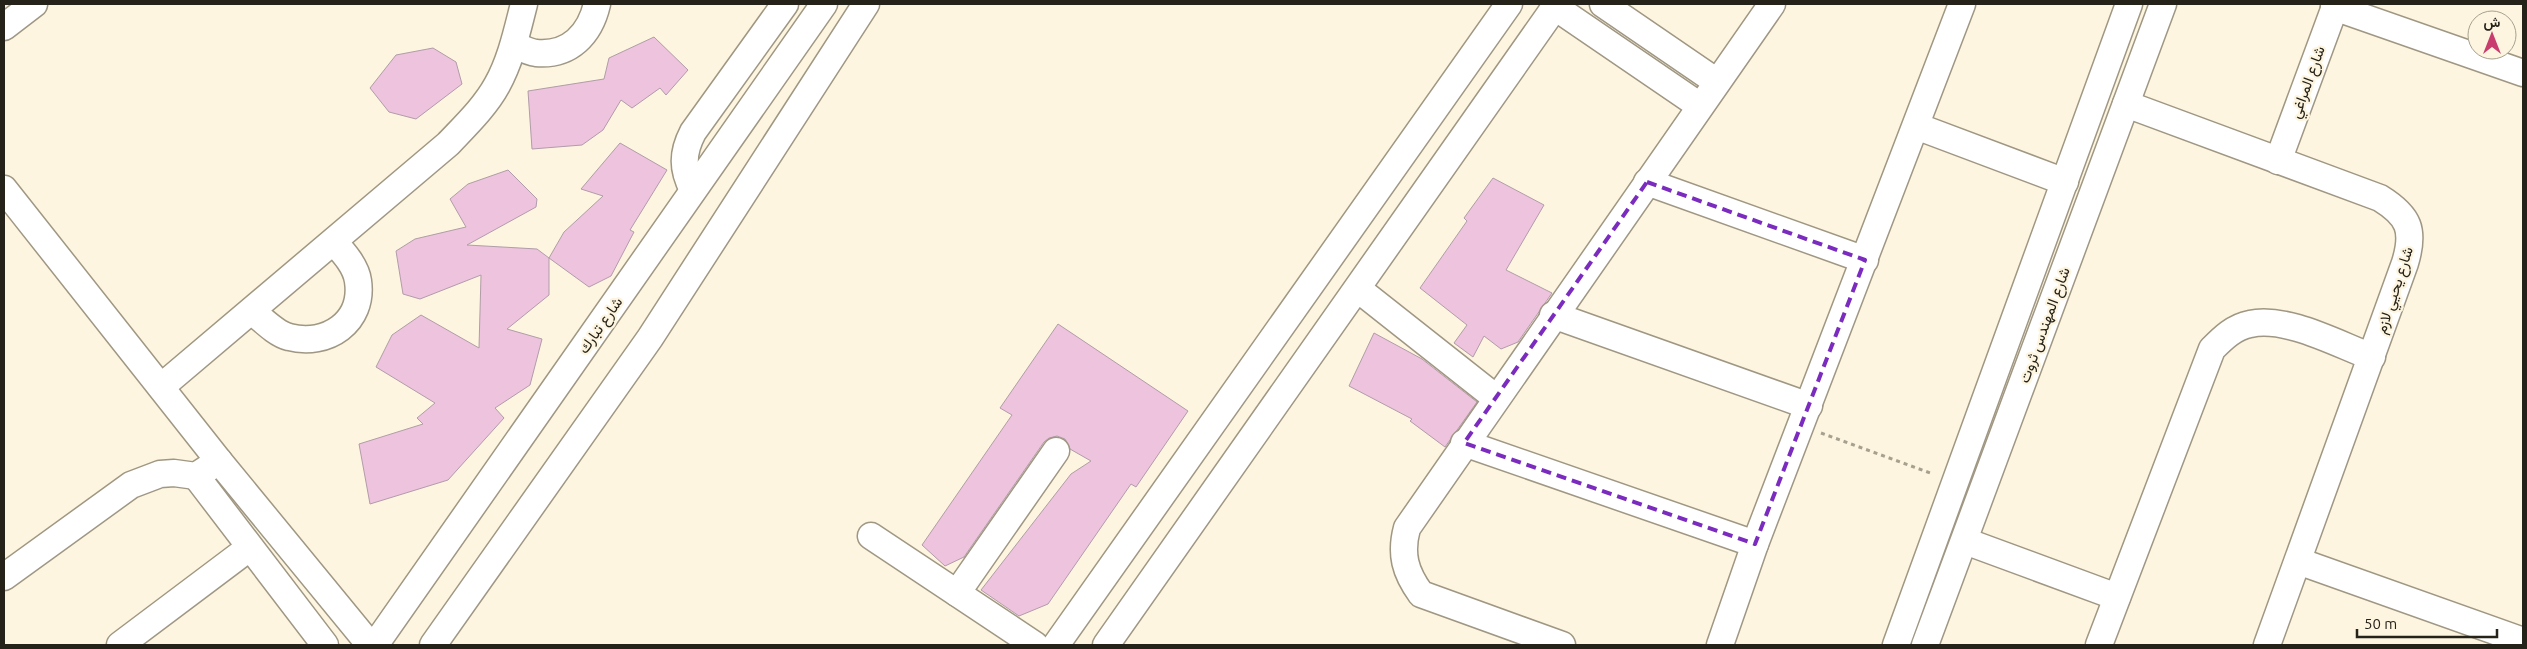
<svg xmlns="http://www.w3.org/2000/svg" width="2527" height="649" viewBox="0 0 2527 649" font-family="Ubuntu,Vazirmatn,sans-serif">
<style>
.building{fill:#edc3de;stroke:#b19ca9}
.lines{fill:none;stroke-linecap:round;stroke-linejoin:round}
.minor-casing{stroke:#9f9783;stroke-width:29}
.path{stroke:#a6a08f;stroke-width:3;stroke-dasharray:4 4;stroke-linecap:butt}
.minor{stroke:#fff;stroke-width:26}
.marked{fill:none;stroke:#7b2cbf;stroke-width:4;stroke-dasharray:10 6;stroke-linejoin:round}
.labels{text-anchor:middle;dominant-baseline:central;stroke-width:4.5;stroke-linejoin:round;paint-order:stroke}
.street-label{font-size:15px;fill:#25221a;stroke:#fdf5df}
</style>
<rect width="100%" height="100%" fill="#fdf5df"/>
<!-- building -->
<g class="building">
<polygon points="654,37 688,70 666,95 660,88 632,108 621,100 603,130 582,145 532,149 528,91 604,79 609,58"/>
<polygon points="433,48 456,62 462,84 416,119 389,112 370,88 396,55"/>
<polygon points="620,143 667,170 630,230 634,232 611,276 589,287 549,258 564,232 603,196 581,189"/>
<polygon points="508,170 537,199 536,207 467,245 537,249 549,258 549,295 507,329 542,339 530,385 495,408 504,418 448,480 370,504 359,444 423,424 417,418 435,403 376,367 392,335 421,315 479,348 481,275 420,299 403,294 396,251 415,239 466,227 450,199 468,184"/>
<polygon points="1493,178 1544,205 1506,270 1552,293 1518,342 1501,349 1484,336 1473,357 1454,343 1467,325 1420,288 1467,221 1464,218"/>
<polygon points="1058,324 1188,411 1136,487 1131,484 1048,604 1019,616 981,590 1071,474 1091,461 1070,449 1065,439 1057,436 1049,438 1044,442 964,557 945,566 922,545 1012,415 1000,408"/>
<polygon points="1374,333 1422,359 1477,402 1445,447 1410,421 1412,419 1349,386"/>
</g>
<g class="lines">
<defs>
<g id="minor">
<polyline points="1603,4 1717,82"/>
<polyline points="1555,7 1700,106"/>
<polyline points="2334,7 2523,73"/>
<polyline points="4,27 34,4"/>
<path d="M514 45C521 48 529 52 536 53 570 56 590 34 597 4"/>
<path d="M2126 104 2380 198C2409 216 2415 230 2405 263L2267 645"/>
<polyline points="1916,126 2065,182"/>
<polyline points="2278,161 2336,4"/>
<polyline points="1647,182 1865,260"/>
<polyline points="4,189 219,461 370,645"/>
<path d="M693 190C682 169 682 153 693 132L785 4"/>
<polyline points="1358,289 1496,398"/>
<path d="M252 311C262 319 276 334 289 337 327 347 364 322 358 281 356 266 343 252 334 242"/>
<polyline points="1553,315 1809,406"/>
<path d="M161 387 448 144C465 126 485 107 497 85 511 60 517 31 524 4"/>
<polyline points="1464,443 1755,544"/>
<polyline points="196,476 325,645"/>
<polyline points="871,536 1035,645"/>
<polyline points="1965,541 2117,597"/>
<polyline points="2298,561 2523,641"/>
<polyline points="4,577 131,485 160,474 174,473 196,476 219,461"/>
<polyline points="957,593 1056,451"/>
<polyline points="120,645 249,548"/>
<polyline points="375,645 824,4"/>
<polyline points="433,645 650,338 866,4"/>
<polyline points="1056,645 1509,4"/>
<polyline points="1106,645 1557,4"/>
<path d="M1562 645 1421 594C1405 572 1400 554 1407 528L1772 4"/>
<polyline points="1720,645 1755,544 1962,4"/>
<polyline points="1896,645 2129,4"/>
<polyline points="1925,645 2163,4"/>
<path d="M2099 645 2212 349C2223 338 2234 327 2250 324 2287 316 2337 344 2372 357"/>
</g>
</defs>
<!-- minor casing -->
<use href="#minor" class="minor-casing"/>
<!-- path -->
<polyline class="path" points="1821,433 1933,474"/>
<!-- minor -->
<use href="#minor" class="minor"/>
</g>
<!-- marked area -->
<path class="marked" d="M1647 182 1865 260 1755 544 1464 443Z"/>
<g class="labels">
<!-- street labels -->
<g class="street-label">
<text transform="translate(2307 82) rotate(-70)">شارع المراغي</text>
<text transform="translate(2394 290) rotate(-72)">شارع يحيي لازم</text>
<text transform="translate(600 325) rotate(-55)">شارع تبارك</text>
<text transform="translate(2044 325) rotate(-70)">شارع المهندس ثروت</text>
</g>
</g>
<!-- border -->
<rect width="2527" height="649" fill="none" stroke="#25221a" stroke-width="10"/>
<!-- north arrow -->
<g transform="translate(2492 35)"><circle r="24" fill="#fdf5df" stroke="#a7a190"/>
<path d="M0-4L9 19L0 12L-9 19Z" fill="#c93d6e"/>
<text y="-8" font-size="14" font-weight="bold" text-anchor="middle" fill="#25221a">ش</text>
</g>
<!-- scale -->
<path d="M2357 629v8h140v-8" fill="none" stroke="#25221a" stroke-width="2.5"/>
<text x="2364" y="629" font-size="15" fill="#25221a" stroke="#fdf5df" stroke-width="4" paint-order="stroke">50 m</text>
</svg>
